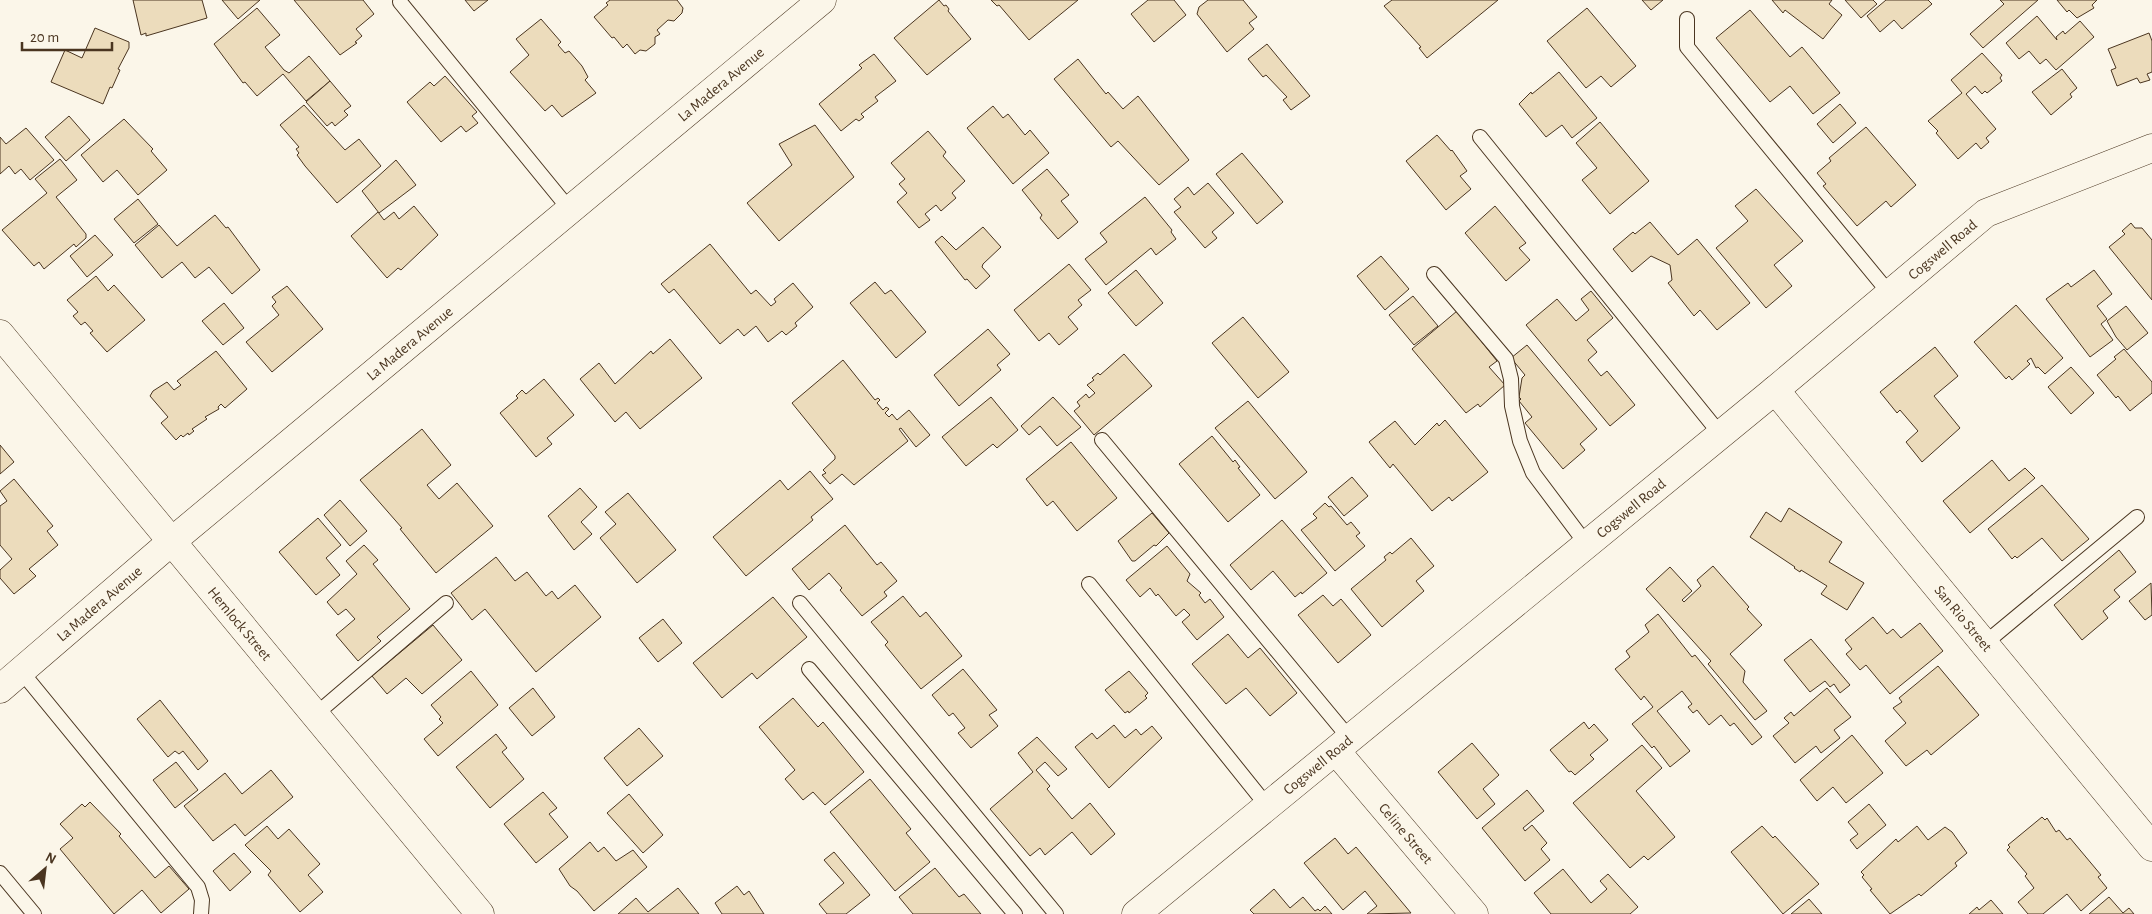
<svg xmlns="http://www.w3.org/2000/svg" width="2152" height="914" viewBox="0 0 2152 914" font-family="'Alegreya Sans',sans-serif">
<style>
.building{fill:#ecdcbc;stroke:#4a3520}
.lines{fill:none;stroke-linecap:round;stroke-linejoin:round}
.service-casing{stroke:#4a3520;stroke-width:16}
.minor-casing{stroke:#4a3520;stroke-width:29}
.tertiary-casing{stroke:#4a3520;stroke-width:29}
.service{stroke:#fbf6e9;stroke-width:14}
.minor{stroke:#fbf6e9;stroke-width:28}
.tertiary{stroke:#fbf6e9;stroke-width:28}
.labels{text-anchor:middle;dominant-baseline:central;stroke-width:4;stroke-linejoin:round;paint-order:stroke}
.street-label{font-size:15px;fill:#4a3520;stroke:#fbf6e9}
</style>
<rect width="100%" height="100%" fill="#fbf6e9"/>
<!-- building -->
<g class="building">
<polygon points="133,0 202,0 207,18 146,36 146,33 141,35"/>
<polygon points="222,0 260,0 238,19"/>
<polygon points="294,0 363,0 374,14 356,29 362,36 355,42 357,43 340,55"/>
<polygon points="465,0 488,0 474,11"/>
<polygon points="610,0 677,0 683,8 682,13 674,21 668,20 657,30 660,34 655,37 655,44 646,51 640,50 635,54 627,44 623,48 614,37 612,38 594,17 608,5 606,3"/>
<polygon points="939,0 944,6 946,5 949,9 948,11 971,39 927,75 894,38"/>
<polygon points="991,0 1078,0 1029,40 999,5 997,6"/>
<polygon points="1148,0 1174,0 1186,15 1154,42 1131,14"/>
<polygon points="1208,0 1243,0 1257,17 1249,23 1254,29 1227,52 1197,14 1199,7"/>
<polygon points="1392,0 1498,0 1427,58 1419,48 1421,47 1384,6"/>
<polygon points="1642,0 1663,0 1651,10"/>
<polygon points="1772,0 1832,0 1829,4 1842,15 1823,39 1785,10 1783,13"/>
<polygon points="1845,0 1873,0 1877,4 1861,18"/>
<polygon points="1886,0 1928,0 1932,4 1902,29 1894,20 1880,32 1867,16"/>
<polygon points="2000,0 2038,0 1983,48 1970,34 2004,4"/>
<polygon points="2057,0 2097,0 2092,5 2094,8 2077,18 2069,10 2067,12"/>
<polygon points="257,8 280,35 265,47 284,70 289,73 309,56 330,81 306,101 283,74 257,96 245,82 243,83 214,44"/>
<polygon points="1587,8 1636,66 1611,87 1601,76 1586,88 1547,41"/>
<polygon points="1750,10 1790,57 1802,47 1840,93 1813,114 1790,86 1770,102 1716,38"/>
<polygon points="2037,16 2057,40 2056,37 2063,31 2065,34 2080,21 2094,37 2056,70 2046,59 2040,64 2029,51 2019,59 2006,43"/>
<polygon points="541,19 561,42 558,45 565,53 569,51 582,66 588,77 585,80 596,93 562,117 552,105 545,111 510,72 529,55 516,39"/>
<polygon points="95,28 129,42 129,48 118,69 120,70 112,88 110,87 103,104 51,82 65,50 82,58"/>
<polygon points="2149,33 2152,41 2152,72 2147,74 2150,80 2140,83 2137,78 2117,86 2111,70 2116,68 2108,49"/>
<polygon points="1267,44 1310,96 1291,110 1283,100 1287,97 1266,75 1263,77 1248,59"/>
<polygon points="1982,53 2002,75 2000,78 2002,81 1987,93 1985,91 1982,94 1975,86 1966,94 1996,129 1986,138 1989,142 1981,149 1976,143 1958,159 1936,133 1938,131 1928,121 1962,93 1951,80"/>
<polygon points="874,54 896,81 875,97 878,101 861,114 864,117 859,121 856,119 841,131 819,104 862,68 859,65"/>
<polygon points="1078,59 1106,94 1108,92 1123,109 1138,96 1189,160 1159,185 1118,141 1111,147 1054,79"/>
<polygon points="2062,69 2077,88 2070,94 2072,97 2051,115 2032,92"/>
<polygon points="1559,72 1597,118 1572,138 1562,125 1546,137 1519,104 1531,92 1532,94"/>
<polygon points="445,76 477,112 472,116 478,123 466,132 461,126 441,142 407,102 430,82 434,86"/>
<polygon points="330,81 351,106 344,111 348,115 335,126 332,122 327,126 306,102"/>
<polygon points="1840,104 1856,123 1833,143 1817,124"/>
<polygon points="304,105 345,150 359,139 381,166 337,203 305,166 297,155 299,153 296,149 299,147 280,125"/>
<polygon points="993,106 1003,118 1008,114 1025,135 1030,130 1049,153 1013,184 967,128"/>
<polygon points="69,116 90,140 66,161 45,137"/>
<polygon points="124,119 153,149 151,151 167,170 138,195 117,170 103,182 81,155"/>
<polygon points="1600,122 1649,181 1610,214 1582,180 1597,168 1576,143"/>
<polygon points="815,125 854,177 779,241 747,203 792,165 779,144"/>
<polygon points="1866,127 1916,185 1891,207 1886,201 1857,226 1823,186 1826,184 1817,173 1831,161 1829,158"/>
<polygon points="26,128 54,160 30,180 21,169 15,174 9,166 0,174 0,137 6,144"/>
<polygon points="928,131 946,152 943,156 965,181 952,193 956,198 941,211 936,205 925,214 930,220 919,228 897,202 907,193 899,184 905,179 891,163"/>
<polygon points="1437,135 1451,151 1452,150 1467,171 1460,176 1471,189 1446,210 1406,161"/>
<polygon points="1242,153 1283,202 1257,224 1216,174"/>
<polygon points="60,159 77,180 56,197 86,234 86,238 76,247 74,244 44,269 39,262 34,266 2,230 47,193 35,179"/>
<polygon points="396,160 416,185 379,213 362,191"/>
<polygon points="1047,169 1069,195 1061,201 1078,222 1058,239 1040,218 1042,215 1022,190"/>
<polygon points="1208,183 1234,213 1212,232 1217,238 1205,248 1174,212 1181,207 1174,199 1188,187 1194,195"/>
<polygon points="1756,189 1803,241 1774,265 1792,286 1766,308 1716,248 1748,221 1735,206"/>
<polygon points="1145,197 1172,230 1171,232 1176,239 1156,255 1151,248 1106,285 1085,259 1107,242 1100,233"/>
<polygon points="138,199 158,224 134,243 114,219"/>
<polygon points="414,206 438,235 401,270 398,268 387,278 351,236 378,212 384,220 394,212 399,219"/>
<polygon points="1495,206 1526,243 1519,248 1530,260 1506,281 1465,233"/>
<polygon points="215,215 226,228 228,227 260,270 232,294 209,267 195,278 182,262 162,278 135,245 159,225 177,246"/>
<polygon points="1650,222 1678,255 1697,239 1750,303 1717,330 1700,310 1694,316 1668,283 1672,280 1670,265 1651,256 1632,272 1613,249 1633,232 1635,234"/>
<polygon points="2131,223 2135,228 2142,228 2152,240 2152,300 2109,247 2125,234 2122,231"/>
<polygon points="983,227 1001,247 983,264 982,267 990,276 976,289 967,279 965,280 935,242 942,236 956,250"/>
<polygon points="95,235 113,255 87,277 70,256"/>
<polygon points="710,244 751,294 756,290 771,306 776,302 774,299 793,283 813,307 795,323 797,326 786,335 782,331 768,342 756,326 744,336 738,329 720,344 674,289 669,293 661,284"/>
<polygon points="1381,256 1409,289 1385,310 1357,276"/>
<polygon points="1069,264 1091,290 1078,300 1082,305 1068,317 1078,329 1059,345 1049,333 1039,341 1014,310"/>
<polygon points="1136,270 1163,303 1136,326 1108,293"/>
<polygon points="2094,270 2112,294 2097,306 2107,319 2101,324 2113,340 2090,357 2046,299 2068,283 2071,287"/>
<polygon points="96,276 108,291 114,285 145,320 107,352 90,333 93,331 85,322 81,325 73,316 78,312 67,300"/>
<polygon points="875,282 885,294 891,290 926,332 896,358 850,303"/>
<polygon points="287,286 323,329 272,372 246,342 279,315 272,306 276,302 272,297"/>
<polygon points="1591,291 1613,318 1587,340 1597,352 1588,360 1601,376 1607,371 1635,405 1610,426 1526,325 1557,299 1576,321 1589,310 1581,299"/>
<polygon points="1413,296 1438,326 1414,345 1389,315"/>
<polygon points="224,303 244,328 223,345 202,321"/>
<polygon points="2016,305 2063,358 2045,374 2038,367 2036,368 2031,358 2027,361 2030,364 2012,380 2009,376 2006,379 1974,342"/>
<polygon points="2126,306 2148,333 2127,350 2116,337 2107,321"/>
<polygon points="1457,311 1497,361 1489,367 1505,385 1480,407 1478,404 1466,413 1412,349"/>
<polygon points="1243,317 1289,372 1258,398 1212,343"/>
<polygon points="988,329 1010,354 997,365 1001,370 959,406 934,375"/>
<polygon points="670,339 702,378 640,429 626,412 615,422 580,379 599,363 615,384 651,351 653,354"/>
<polygon points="1527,345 1597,429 1580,444 1585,450 1563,469 1525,423 1532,417 1519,401 1521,399 1519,397 1522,378 1525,375 1511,358"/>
<polygon points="1935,347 1958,376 1934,396 1960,428 1922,462 1906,442 1918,431 1900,410 1897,413 1880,392"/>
<polygon points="2124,349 2152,382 2152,393 2130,411 2118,396 2116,398 2097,375 2116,359 2114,357"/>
<polygon points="216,351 247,389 225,408 221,404 218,407 219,409 205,417 207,419 192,429 194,431 189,435 188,433 183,437 181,435 176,440 161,423 168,417 150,396 153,391 167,382 174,390 181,385 177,381"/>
<polygon points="1124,354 1152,386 1094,435 1074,411 1080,406 1077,402 1086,394 1089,398 1095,393 1087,385 1094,380 1092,378 1098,373 1100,375"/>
<polygon points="843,360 875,400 878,398 880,400 877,403 883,410 886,407 889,409 885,413 889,417 892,414 897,420 909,410 930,435 916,447 901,428 899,429 908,441 854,485 842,474 830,484 822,475 826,473 823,470 835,459 835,456 792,403"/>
<polygon points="2071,367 2094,393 2071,414 2048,387"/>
<polygon points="544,379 574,415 547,438 552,444 536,457 500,413 518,398 516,396 522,390 526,394"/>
<polygon points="991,397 1018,430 997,448 993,444 966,466 942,437"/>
<polygon points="1053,397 1081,427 1057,446 1040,426 1029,435 1021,426"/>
<polygon points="1248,401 1307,472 1275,499 1215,428"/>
<polygon points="1445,420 1488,472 1452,501 1449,497 1432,511 1393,464 1390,468 1369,442 1395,421 1415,445 1437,423 1439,426"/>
<polygon points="422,429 451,465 427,485 439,499 457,483 493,526 436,573 400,529 402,528 360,480"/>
<polygon points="1212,436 1233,462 1235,460 1240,467 1238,468 1260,495 1228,522 1179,464"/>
<polygon points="1071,442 1117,498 1077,531 1053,501 1047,506 1026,479"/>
<polygon points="0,445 14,462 0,474"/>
<polygon points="1992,460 2009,481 2025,468 2035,478 1970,533 1943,501"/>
<polygon points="810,471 833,499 811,517 813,520 746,576 713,537 780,480 788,490"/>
<polygon points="1352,477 1368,496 1344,516 1328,497"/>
<polygon points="14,479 53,526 47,531 58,545 29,569 36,576 14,594 0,578 0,570 12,559 0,545 0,506 7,501 0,491"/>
<polygon points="2042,485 2089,539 2062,561 2042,538 2017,558 2015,556 2012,559 1988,529"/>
<polygon points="580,488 597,507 581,522 592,534 574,550 548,516"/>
<polygon points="628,493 676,550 637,583 600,538 616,524 605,512"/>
<polygon points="340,500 367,531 350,546 324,515"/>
<polygon points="1325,503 1329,507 1331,506 1347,525 1351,522 1360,533 1356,536 1365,546 1335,571 1301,530 1317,518 1313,514"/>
<polygon points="1789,508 1842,542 1829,562 1864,583 1847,610 1821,594 1827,586 1801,570 1800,572 1794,568 1795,567 1750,537 1766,512 1781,522"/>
<polygon points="1152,513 1169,533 1156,546 1154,545 1135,561 1132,561 1118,541"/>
<polygon points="318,518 341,545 326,558 340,575 316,595 279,552"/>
<polygon points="1282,520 1327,573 1302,594 1301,592 1295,597 1273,571 1251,590 1230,565"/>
<polygon points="845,525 877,565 881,562 897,581 884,592 887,596 862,616 840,590 842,588 829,573 809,590 792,569"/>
<polygon points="1411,538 1434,566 1416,581 1424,591 1382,627 1351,589 1386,560 1384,557 1390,552 1392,554"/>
<polygon points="364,545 378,560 373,564 410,609 377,637 381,641 358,661 336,635 355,619 346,609 338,615 327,602 357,574 346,561"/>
<polygon points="1167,546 1190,574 1187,581 1201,593 1199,595 1205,603 1210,599 1224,617 1197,640 1182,622 1190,615 1184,609 1176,616 1158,594 1156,596 1150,588 1140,597 1126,580"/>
<polygon points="2119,550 2136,572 2114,590 2120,597 2103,611 2108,618 2082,640 2054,605"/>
<polygon points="496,557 515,581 527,572 546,596 552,591 558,599 575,585 601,617 536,672 485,609 472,620 451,593"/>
<polygon points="1713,566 1749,607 1747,609 1762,625 1730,654 1745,671 1743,682 1767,711 1755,720 1708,664 1711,661 1646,589 1670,567 1692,591 1682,600 1684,602 1701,586 1697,580"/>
<polygon points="2151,583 2152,615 2145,620 2129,601"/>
<polygon points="1323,595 1333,606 1341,599 1371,635 1338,663 1298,615"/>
<polygon points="903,596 920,617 926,612 962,656 921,689 885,645 888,642 871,622"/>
<polygon points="773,597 807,637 757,679 752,673 722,698 693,663"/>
<polygon points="1658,614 1692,657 1695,655 1762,737 1752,745 1734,723 1730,726 1721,715 1709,725 1697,710 1693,713 1688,707 1692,704 1682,691 1657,711 1690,751 1670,767 1654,746 1652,748 1632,724 1653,707 1644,696 1641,700 1615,669 1630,657 1626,651 1649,632 1645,625"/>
<polygon points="1873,617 1887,634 1893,629 1901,638 1920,623 1943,651 1890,694 1866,665 1860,670 1846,654 1852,649 1845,640"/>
<polygon points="663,619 682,643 658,662 639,638"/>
<polygon points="433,625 462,660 422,694 406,678 387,694 372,676"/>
<polygon points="1228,634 1248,658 1260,648 1297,693 1270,716 1246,688 1226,704 1192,664"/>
<polygon points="1811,639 1850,685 1840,693 1834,684 1830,687 1825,681 1810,692 1784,660"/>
<polygon points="1938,666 1979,715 1931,755 1927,750 1906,766 1885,741 1906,723 1893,708 1902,702 1899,698"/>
<polygon points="963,669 997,710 989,715 998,726 971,748 958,733 965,728 953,713 949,716 932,695"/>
<polygon points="471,671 498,705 438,756 424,739 443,723 439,719 441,717 431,705"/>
<polygon points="1129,671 1148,693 1145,696 1147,698 1129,713 1128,711 1125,713 1105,690"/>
<polygon points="533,688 555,717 532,736 509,708"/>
<polygon points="1827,688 1851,717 1834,730 1840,738 1821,753 1816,746 1795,763 1773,736 1789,723 1784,718 1791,712 1794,716"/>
<polygon points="793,698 818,727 823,722 864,772 825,805 813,792 803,800 785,779 795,770 759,727"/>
<polygon points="160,700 208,761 198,770 183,751 179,754 175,751 168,757 137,719"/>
<polygon points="1584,722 1589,729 1594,724 1608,740 1590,755 1594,759 1575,775 1571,771 1569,772 1550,750"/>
<polygon points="1114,725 1125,738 1136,729 1141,735 1152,726 1162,738 1109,788 1075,747 1092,733 1097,739"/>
<polygon points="639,728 663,756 627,786 604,758"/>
<polygon points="496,734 507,748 502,752 524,779 490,808 456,767"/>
<polygon points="1852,735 1883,773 1846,803 1833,787 1817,801 1800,780"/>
<polygon points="1037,737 1067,769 1058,776 1045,762 1036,770 1050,786 1047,789 1072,819 1090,803 1115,834 1091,855 1072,832 1045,855 1040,848 1030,856 990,809 1033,772 1018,753"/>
<polygon points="1472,743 1499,775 1483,789 1495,804 1477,819 1438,772"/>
<polygon points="1642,745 1662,768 1636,791 1675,837 1648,860 1644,856 1630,868 1573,803"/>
<polygon points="176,762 198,790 175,808 153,780"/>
<polygon points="271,770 293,797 245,836 235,824 213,841 184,806 225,773 242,794"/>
<polygon points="870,779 911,829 906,833 930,862 895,891 830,812"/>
<polygon points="1527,790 1544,811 1523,828 1525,831 1532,825 1547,843 1541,849 1550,860 1525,881 1482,828"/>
<polygon points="543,792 557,808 549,814 568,837 536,863 504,824"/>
<polygon points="629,794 663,835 643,853 607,813"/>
<polygon points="90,802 121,834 119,836 155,878 169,866 189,889 161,913 142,890 114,914 60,849 73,838 60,824 82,804 85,807"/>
<polygon points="1869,804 1886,825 1857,849 1850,840 1858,834 1848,822"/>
<polygon points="2042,817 2045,820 2047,818 2056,832 2059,830 2067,840 2070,838 2101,875 2098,877 2107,888 2081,911 2067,894 2043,914 2028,914 2018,902 2034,888 2025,876 2027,874 2007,850 2010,847 2008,845"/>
<polygon points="267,826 278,839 289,829 320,864 308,875 323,892 300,912 268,875 271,871 245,845"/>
<polygon points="1762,826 1773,838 1775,836 1819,884 1783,914 1731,852"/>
<polygon points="1917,826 1928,840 1945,827 1952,832 1967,853 1955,863 1957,866 1921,896 1919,894 1890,914 1870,890 1872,889 1862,877 1864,875 1861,872 1896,839 1898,842"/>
<polygon points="1335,838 1348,854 1356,847 1411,913 1367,914 1377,906 1365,891 1343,910 1304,863"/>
<polygon points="590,842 598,852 604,847 616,861 633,850 647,867 594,911 577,891 570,886 559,869"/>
<polygon points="834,852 870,895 846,914 827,914 819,904 844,883 824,860"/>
<polygon points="234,853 251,872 230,891 213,871"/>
<polygon points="935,868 959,897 964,894 981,914 913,914 899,897"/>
<polygon points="1563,869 1591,903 1607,889 1600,881 1608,874 1638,907 1630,914 1551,914 1534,893"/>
<polygon points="737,886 744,895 749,891 764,914 722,914 715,903"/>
<polygon points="678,888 699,914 618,914 636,898 648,912"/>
<polygon points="1274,889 1290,908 1303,897 1315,911 1318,909 1320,911 1325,906 1332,914 1254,914 1250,910"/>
<polygon points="2109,897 2123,913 2129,908 2134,914 2089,914"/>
<polygon points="1809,899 1822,914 1791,914"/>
<polygon points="1991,900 2003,914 1969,914 1977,907 1979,910"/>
</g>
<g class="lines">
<defs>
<g id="service">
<polyline points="400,2 570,210"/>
<polyline points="1687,19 1687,47 1890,294"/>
<polyline points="1480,137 1721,435"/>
<polyline points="1434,274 1506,359 1511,379 1512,406 1520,441 1533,473 1587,545"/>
<polyline points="1102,440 1350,739"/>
<polyline points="1089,584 1268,807"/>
<polyline points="800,603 1056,914"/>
<polyline points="1984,644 2137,517"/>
<polyline points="809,669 1015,914"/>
<polyline points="21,671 198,887 202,900 201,914"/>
<polyline points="315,715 446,603"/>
<polyline points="0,873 34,914"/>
</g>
<g id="minor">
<path id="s1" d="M0 334 480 914"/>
<path id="s2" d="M1775 390 2152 847"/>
<path id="s3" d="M0 689 171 542 822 0"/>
<path id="s4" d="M1336 751 1474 914"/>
</g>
<g id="tertiary">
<path id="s5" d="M1136 914 1775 390 1986 213 2152 148"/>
</g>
</defs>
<!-- service casing -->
<use href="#service" class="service-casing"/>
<!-- minor casing -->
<use href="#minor" class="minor-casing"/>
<!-- tertiary casing -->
<use href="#tertiary" class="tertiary-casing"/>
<!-- service -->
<use href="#service" class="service"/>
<!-- minor -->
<use href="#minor" class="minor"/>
<!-- tertiary -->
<use href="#tertiary" class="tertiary"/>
</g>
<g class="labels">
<!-- street labels -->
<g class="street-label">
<text stroke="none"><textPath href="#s3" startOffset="941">La Madera Avenue</textPath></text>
<text stroke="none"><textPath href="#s5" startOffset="1045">Cogswell Road</textPath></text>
<text stroke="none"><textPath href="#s3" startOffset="536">La Madera Avenue</textPath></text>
<text stroke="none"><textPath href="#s5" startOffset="640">Cogswell Road</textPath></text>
<text stroke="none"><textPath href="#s3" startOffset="131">La Madera Avenue</textPath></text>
<text stroke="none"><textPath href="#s2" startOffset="296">San Rio Street</textPath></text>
<text stroke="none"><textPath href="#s1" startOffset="376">Hemlock Street</textPath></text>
<text stroke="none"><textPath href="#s5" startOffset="235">Cogswell Road</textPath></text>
<text stroke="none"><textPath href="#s4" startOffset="108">Celine Street</textPath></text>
</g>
</g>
<!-- north arrow -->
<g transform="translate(45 869) rotate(28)" stroke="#fbf6e9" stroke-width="4" paint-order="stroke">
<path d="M0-4L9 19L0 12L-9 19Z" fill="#4a3520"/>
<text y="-8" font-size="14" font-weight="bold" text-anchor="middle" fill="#4a3520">N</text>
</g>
<!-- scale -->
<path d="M22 42v8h90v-8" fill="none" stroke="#4a3520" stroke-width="2.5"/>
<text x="30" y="42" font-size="15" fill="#4a3520" stroke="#fbf6e9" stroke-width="4" paint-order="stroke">20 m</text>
</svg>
